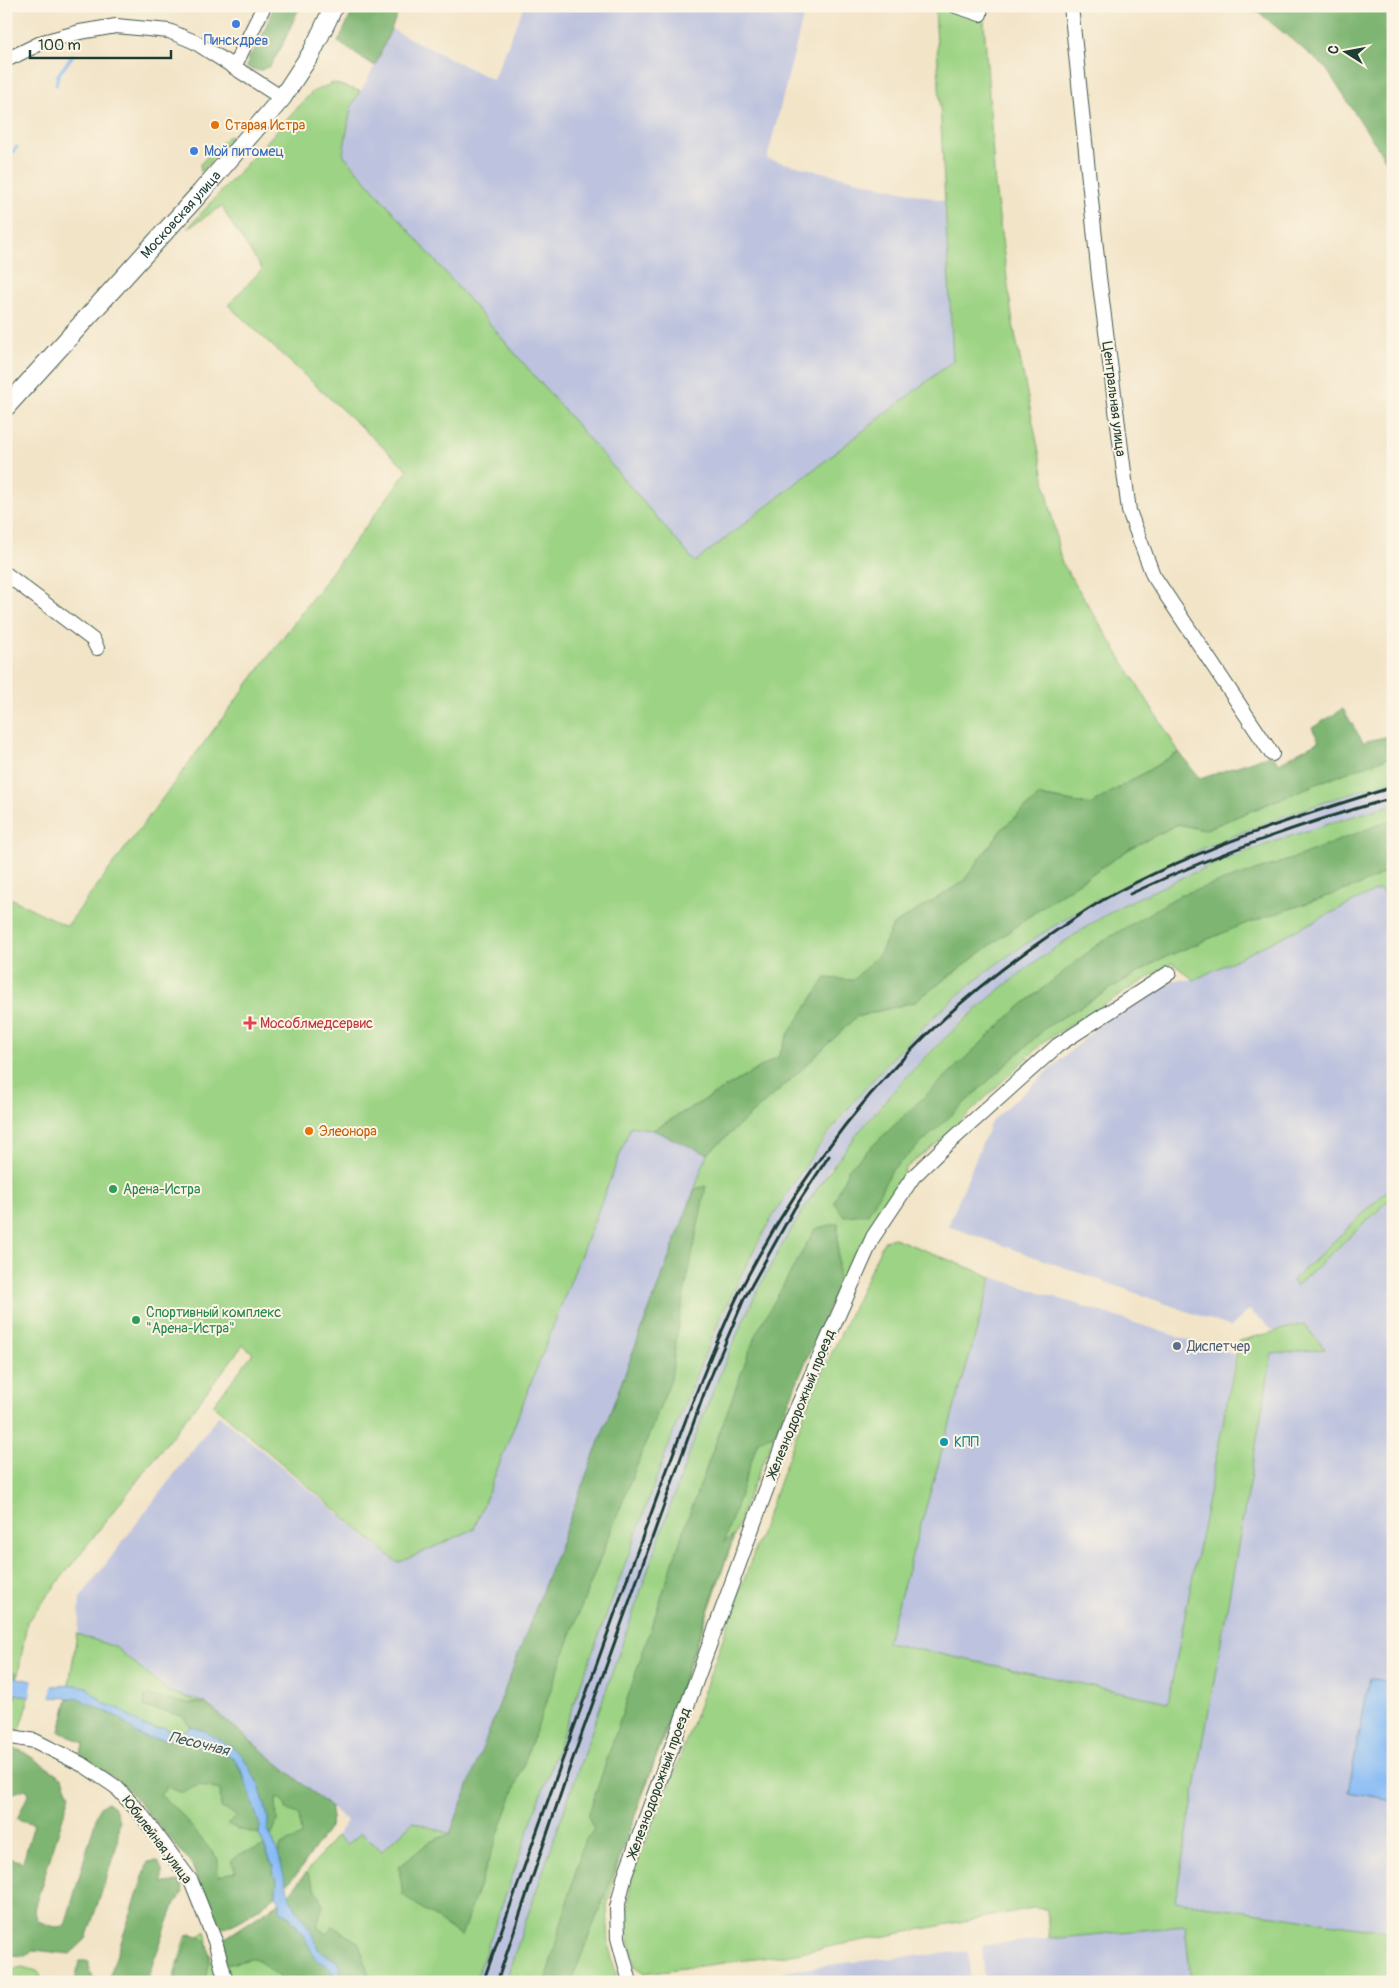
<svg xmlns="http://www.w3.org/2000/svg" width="1399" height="1988" viewBox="0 0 1399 1988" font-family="Pangolin,sans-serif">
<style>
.industrial{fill:#bdc3de}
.green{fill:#9dd384;stroke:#5e885c}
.forest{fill:#7eb572;stroke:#4e7953}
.water{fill:#87bbf5;stroke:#537c94}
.pier{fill:#f2e4c7}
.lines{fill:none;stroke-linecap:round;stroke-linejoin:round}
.stream{stroke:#87bbf5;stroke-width:3}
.minor-casing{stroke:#3f564a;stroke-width:16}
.major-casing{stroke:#3f564a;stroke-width:20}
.minor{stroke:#fff;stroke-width:14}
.major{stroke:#fff;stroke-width:18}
.rail{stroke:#1f3d34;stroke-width:3}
.shop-dot{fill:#3f7fe0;stroke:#fcf5e5;stroke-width:2}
.food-dot{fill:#e8710a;stroke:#fcf5e5;stroke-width:2}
.health-dot{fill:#e0444e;stroke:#fcf5e5;stroke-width:2}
.leisure-dot{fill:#2e9e5b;stroke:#fcf5e5;stroke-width:2}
.service-dot{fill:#5c6f8a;stroke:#fcf5e5;stroke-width:2}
.culture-dot{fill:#0f9aa8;stroke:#fcf5e5;stroke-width:2}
.labels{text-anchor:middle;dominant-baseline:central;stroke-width:4;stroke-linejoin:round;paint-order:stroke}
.shop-label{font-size:14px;fill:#366cbe;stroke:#fcf5e5}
.food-label{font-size:14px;fill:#c56008;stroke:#fcf5e5;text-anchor:start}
.street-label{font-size:14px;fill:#1f3d34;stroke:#fcf5e5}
.health-label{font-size:14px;fill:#be3a42;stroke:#fcf5e5;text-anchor:start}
.leisure-label{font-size:14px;fill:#27864d;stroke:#fcf5e5;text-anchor:start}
.service-label{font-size:14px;fill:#4e5e75;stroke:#fcf5e5;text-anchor:start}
.culture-label{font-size:14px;fill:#0d838f;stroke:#fcf5e5;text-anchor:start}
.water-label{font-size:15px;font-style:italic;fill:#395c64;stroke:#fcf5e5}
</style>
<rect width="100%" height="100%" fill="#fcf5e5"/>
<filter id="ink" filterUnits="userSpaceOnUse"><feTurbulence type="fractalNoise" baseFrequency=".02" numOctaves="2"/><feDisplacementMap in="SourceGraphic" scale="10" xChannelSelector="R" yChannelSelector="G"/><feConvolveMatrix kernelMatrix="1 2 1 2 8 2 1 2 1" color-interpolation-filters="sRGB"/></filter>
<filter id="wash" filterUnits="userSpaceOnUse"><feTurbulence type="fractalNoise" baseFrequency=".0096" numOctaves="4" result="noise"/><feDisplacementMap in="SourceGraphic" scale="20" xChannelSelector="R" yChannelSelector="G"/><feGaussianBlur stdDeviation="1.12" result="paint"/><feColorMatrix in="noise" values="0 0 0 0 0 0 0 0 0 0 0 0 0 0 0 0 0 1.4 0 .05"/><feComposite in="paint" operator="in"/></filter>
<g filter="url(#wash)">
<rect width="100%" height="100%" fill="#f2e4c7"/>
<!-- industrial -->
<g class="industrial">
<polygon points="524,6 806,6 767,159 944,201 953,361 695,563 343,154 351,107 375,66 391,29 493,80"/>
<polygon points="1393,780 1393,804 1256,847 1190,874 1123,905 1021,973 966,1017 928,1053 878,1107 827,1172 693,1443 505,1982 475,1982 552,1762 672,1437 705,1356 734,1292 776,1211 809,1161 863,1091 918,1032 976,980 1020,947 1100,897 1167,863 1232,835 1336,797"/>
<polygon points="1380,888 1393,908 1393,1185 1292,1281 1296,1285 1393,1197 1393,1932 1175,1901 1272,1353 1325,1349 1304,1324 1274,1331 1249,1310 1231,1327 948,1226 991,1122 1115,1011 1174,980 1194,980"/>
<polygon points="631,1125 653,1130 707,1154 585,1496 450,1834 413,1822 382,1851 347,1845 336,1836 347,1821 205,1703 168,1691 115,1647 78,1634 80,1598 219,1415 398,1563 474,1529"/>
<polygon points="992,1277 1235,1355 1169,1703 886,1643"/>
<polygon points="1185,1926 1191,1982 985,1982 982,1945"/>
<polygon points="968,1951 971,1982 733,1982 794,1970 852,1962"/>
</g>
<!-- green -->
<g class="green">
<polygon points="935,6 983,6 995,186 1013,324 1061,561 1179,752 1090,805 1039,796 1002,829 963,882 893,925 881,952 853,980 789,1033 778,1057 653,1130 631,1126 474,1529 398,1563 213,1405 253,1353 243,1345 27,1622 18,1676 6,1675 6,896 67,926 408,470 228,305 262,269 228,218 222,206 187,229 312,92 333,83 360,91 351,107 343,154 695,562 953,361"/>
<polygon points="234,136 201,172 200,164 227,137"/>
<path d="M1393 756V780C1273 817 1161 859 1054 926 1027 943 1000 960 975 981 897 1045 828 1125 776 1211 708 1327 665 1455 619 1581 569 1714 522 1848 475 1982H347L340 1972 318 1949 313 1933 289 1894 336 1836 347 1845 361 1833 382 1851 413 1822 451 1834 585 1496 707 1154 801 1070 856 1017 914 1002 1046 904 1131 848 1178 824 1204 830 1331 778Z"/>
<path d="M1393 804V908L1380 889 1194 980 1172 963 1046 1040 940 1141 907 1167 838 1285 746 1502 685 1679 620 1857 607 1905 609 1947 618 1982H505C549 1853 594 1724 639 1596 672 1502 703 1407 745 1317 824 1145 957 1001 1121 906 1135 899 1149 893 1164 886 1238 851 1315 828 1393 804Z"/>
<polygon points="1393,1185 1393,1197 1296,1286 1292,1281"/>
<polygon points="894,1238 992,1277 887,1643 1168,1702 1239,1341 1304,1324 1325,1349 1272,1354 1175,1901 1393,1932 1393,1982 1191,1982 1185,1926 1049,1939 1047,1909 1033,1908 786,1955 645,1973 635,1966 626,1927 631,1878 674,1774 806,1408 884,1241"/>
<polygon points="77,1634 115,1647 168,1691 205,1703 330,1807 332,1818 330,1826 296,1875 286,1885 278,1853 268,1829 268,1817 242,1755 229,1745 202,1730 191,1727 184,1732 143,1726 117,1707 107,1705 98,1697 69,1685"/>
<polygon points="6,1691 28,1697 26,1711 20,1730 6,1727"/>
<path d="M68 1698 147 1738 181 1741 234 1758 259 1834 273 1866 276 1895C263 1905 234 1930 217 1927L191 1863 121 1782 79 1757 84 1743 60 1732Z"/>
<polygon points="280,1902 336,1982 230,1982 221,1941"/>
<polygon points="205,1931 216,1982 172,1982 187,1934 199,1937"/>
<path d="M22 1967 37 1971 41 1975V1982H9C11 1973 13 1968 22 1967Z"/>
</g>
<!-- forest -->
<g class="forest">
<polygon points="274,6 300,6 281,48 270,66 259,71 247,67 249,57 260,42"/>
<polygon points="355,6 401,6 375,66 338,42"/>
<polygon points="1251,6 1393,6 1393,171 1325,67"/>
<polygon points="1343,709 1363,742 1393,735 1393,756 1331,778 1204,830 1178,824 1131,848 1046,904 914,1002 856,1017 801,1070 707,1154 653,1130 778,1057 789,1033 826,978 853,980 881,952 893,925 963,882 1002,829 1039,796 1090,805 1179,752 1200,779 1272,754 1279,763 1319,741 1312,728"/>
<polygon points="1393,819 1393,868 1361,885 1242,925 1161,959 1048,1026 892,1170 868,1214 844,1216 834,1202 849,1168 1016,1010 1098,944 1180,895 1289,860"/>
<polygon points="706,1186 679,1320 671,1379 580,1610 461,1936 403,1895 399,1867 429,1842 450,1834 695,1189"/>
<polygon points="838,1223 838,1285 775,1434 758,1441 724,1542 734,1536 620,1857 571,1982 545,1982 584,1841 594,1830 588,1816 685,1526 755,1336 815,1229"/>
<polygon points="6,1670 17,1673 14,1708 6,1711"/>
<polygon points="145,1695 185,1703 205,1703 330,1807 332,1818 330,1826 296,1875 286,1885 278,1853 281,1845 301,1836 299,1814 287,1810 283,1800 276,1798 277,1821 271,1837 268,1829 268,1817 259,1785 242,1755 229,1745 202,1730 191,1727 182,1716 144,1707"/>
<path d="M68 1698H76L118 1717 137 1734 147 1738 181 1741 202 1748 206 1747 234 1758 249 1789 260 1826 259 1834 237 1829 228 1824 237 1815 221 1808 220 1790 198 1785 183 1793 167 1787 160 1795 180 1813 218 1859V1877L236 1871 231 1861 237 1855 264 1846 273 1866 272 1872 277 1879 276 1895C263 1905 234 1930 217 1927L191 1863 121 1782 79 1757 84 1743 60 1732Z"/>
<polygon points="6,1747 22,1751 63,1778 70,1795 34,1909 38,1921 55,1927 65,1926 99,1808 107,1802 115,1808 119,1821 117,1845 86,1939 70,1954 34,1950 26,1956 6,1955 6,1857 23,1862 34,1824 17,1819 29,1793 25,1789 6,1796"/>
<polygon points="158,1861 162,1870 162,1883 180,1882 183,1892 175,1903 146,1982 75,1982 79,1961 89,1961 89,1971 95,1979 108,1981 148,1862"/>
<polygon points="307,1872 323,1903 317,1927 327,1934 333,1926 359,1943 369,1975 394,1982 347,1982 340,1972 338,1962 318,1949 313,1933 291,1901 289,1894"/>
<path d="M280 1902 285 1913 307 1941 316 1960C328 1965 333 1969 336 1982H286L255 1958 226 1965 221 1941Z"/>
<path d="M190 1934C217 1937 210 1963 205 1982H173Z"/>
</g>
<!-- water -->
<g class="water">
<path d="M6 1675 52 1686 76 1685 87 1687 103 1703 107 1705 117 1707 143 1726 157 1729 164 1727 168 1730 184 1732 191 1727 202 1730 229 1745 242 1755 259 1785 268 1817V1829L278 1853 291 1901 313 1933 318 1949 338 1962 340 1972 347 1982H336C333 1969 328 1965 316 1960 309 1945 296 1918 280 1910V1902L276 1895 277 1879 272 1872 273 1866 259 1834 260 1826 243 1774 234 1758 206 1747 202 1748 181 1741 147 1738 137 1734 118 1717 76 1698 28 1697 7 1692Z"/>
<polygon points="1370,1678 1393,1683 1393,1800 1348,1792"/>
</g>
<!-- pier -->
<polygon class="pier" points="33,1678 52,1683 50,1701 30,1699"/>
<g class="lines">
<!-- stream -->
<g class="stream">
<polyline points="153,6 162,11 174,6"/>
<polyline points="56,85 58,75 73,55"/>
<polyline points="6,159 17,147"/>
</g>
</g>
</g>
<g filter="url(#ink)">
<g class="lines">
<defs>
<g id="minor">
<polyline points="956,6 980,14 981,6"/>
<polyline points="1071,6 1099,277 1129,511 1153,575 1272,754"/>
<polyline points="6,60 43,42 80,32 116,26 169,31 195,42 282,98"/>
<polyline points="234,67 264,6"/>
<polyline points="6,574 93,640 97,648"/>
<polyline points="6,1736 35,1741 85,1766 116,1787 141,1814 191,1881 215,1941 226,1982"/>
<polyline points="630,1982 618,1938 617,1908 625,1875 792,1419 873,1237 913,1177 942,1149 1058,1045 1169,973"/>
</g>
<g id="major">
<path id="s1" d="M6 407 201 192 282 98 312 52 334 6"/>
</g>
</defs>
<!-- minor casing -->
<use href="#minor" class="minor-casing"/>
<!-- major casing -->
<use href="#major" class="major-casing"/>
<!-- minor -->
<use href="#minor" class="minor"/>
<!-- major -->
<use href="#major" class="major"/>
<!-- rail -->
<g class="rail">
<path d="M1130 894C1215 854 1302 823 1393 798"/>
<path d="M483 1982C531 1844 581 1706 631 1568 659 1493 685 1417 716 1344 724 1327 731 1309 739 1293 810 1152 906 1035 1037 944 1063 926 1089 907 1117 892 1204 846 1299 816 1393 787"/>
<polyline points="497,1982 567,1775 706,1388 744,1299 794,1209 829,1156"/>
</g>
</g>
</g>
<!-- markers -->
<g class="shop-dot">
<circle cx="236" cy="24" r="5"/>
<circle cx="194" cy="151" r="5"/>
</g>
<g class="food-dot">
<circle cx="215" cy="125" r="5"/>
<circle cx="309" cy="1131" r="5"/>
</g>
<path class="health-dot" d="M247.5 1015.5h5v5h5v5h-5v5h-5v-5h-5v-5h5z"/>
<g class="leisure-dot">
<circle cx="113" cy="1189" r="5"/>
<circle cx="136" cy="1320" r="5"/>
</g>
<circle class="service-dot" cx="1177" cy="1346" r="5"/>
<circle class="culture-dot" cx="944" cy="1442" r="5"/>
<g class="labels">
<!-- shop labels -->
<g class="shop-label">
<text x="236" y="40">Пинскдрев</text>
<text x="204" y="151" text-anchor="start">Мой питомец</text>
</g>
<!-- food labels -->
<g class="food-label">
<text x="225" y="125">Старая Истра</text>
<text x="319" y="1131">Элеонора</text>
</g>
<!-- street labels -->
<g class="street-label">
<text stroke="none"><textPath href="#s1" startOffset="260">Московская улица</textPath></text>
<text transform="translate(1114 399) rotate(83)">Центральная улица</text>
<text transform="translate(801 1404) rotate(-68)">Железнодорожный проезд</text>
<text transform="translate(659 1783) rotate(-70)">Железнодорожный проезд</text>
<text transform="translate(157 1840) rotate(53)">Юбилейная улица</text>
</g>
<!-- health labels -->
<g class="health-label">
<text x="260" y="1023">Мособлмедсервис</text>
</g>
<!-- leisure labels -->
<g class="leisure-label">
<text x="123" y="1189">Арена-Истра</text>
<text x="146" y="1312">Спортивный комплекс<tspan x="146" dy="16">"Арена-Истра"</tspan></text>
</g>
<!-- service labels -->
<g class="service-label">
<text x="1187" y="1346">Диспетчер</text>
</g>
<!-- culture labels -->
<g class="culture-label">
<text x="954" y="1442">КПП</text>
</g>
<!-- water labels -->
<g class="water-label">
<text transform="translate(199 1744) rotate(14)">Песочная</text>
</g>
</g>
<!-- margin -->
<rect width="1399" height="1988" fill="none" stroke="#fcf5e5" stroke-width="25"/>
<!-- north arrow -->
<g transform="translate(1346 52) rotate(281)" stroke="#fcf5e5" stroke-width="4" paint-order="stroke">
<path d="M0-4L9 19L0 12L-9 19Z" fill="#1f3d34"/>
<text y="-8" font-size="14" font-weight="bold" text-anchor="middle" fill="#1f3d34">С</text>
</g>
<!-- scale -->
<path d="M30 50v8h141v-8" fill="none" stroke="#1f3d34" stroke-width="2.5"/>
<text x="38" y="50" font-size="15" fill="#1f3d34" stroke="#fcf5e5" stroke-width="4" paint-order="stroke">100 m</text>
</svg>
